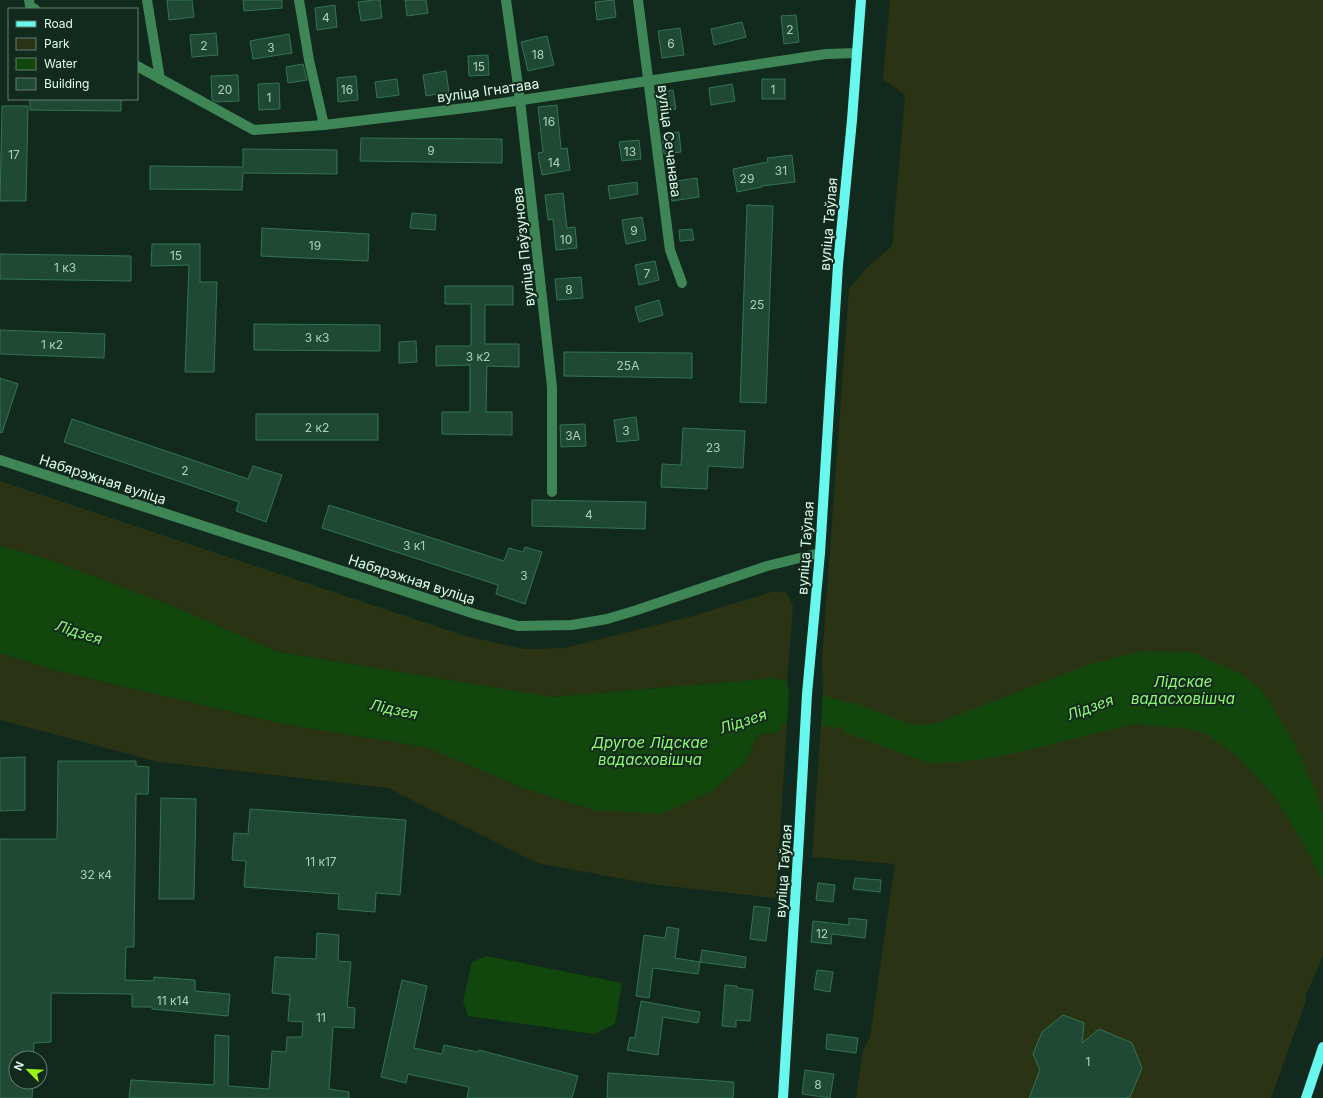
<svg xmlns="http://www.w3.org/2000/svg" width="1323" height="1098" viewBox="0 0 1323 1098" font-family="Inter,sans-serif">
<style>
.green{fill:#2b3315}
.water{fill:#11470d}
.building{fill:#1f4934;stroke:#327453}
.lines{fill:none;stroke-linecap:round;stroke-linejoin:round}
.minor{stroke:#3f8657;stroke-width:10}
.major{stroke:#68f8ee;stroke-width:10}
.labels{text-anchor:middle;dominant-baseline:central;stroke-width:4;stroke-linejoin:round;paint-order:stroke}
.number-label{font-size:12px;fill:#add0bc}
.street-label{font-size:14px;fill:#dcfdea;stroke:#12291d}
.water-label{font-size:15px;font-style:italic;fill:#8ff96f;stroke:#12291d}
</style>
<rect width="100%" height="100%" fill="#12291d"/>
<!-- green -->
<g class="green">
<polygon points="890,0 1323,0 1323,956 1310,987 1305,996 1306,1001 1271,1098 856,1098 863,1050 870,1037 895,864 812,857 823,695 822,659 849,289 867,267 892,246 905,95 883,79"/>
<polygon points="0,481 466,636 525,649 564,648 693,616 775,591 787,593 793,606 787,681 776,678 553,697 278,652 177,608 47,559 0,546"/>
<polygon points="0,653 54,670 279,723 426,747 526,789 594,810 746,761 758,734 779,732 782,725 787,723 776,898 651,884 537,863 388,788 159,762 0,720"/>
</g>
<!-- water -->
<g class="water">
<polygon points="0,546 47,559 177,608 278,652 553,697 776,678 787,681 789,693 787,723 782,725 779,732 758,734 746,761 714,790 662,814 594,810 526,789 426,747 279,723 54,670 0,653"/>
<polygon points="1141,651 1192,652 1243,675 1264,693 1291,737 1314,787 1323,813 1323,881 1304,845 1276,798 1236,755 1206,734 1190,729 1134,724 994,758 956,762 931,763 909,756 844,732 842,728 821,726 823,695 850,704 853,702 888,716 913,725 935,724 1088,665"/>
<polygon points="486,956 622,983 615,1024 594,1034 468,1016 463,1001 472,962"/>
</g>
<!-- building -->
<g class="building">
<polygon points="167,0 192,0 194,17 169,20"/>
<polygon points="243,0 282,0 282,8 244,11"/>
<polygon points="373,0 380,0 382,18 361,21 358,2"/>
<polygon points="405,0 426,0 428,13 407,16"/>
<polygon points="614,0 616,17 597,20 595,2"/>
<polygon points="335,5 337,27 317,30 315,8"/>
<polygon points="796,15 799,42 784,44 781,16"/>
<polygon points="742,22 746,37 714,45 711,29"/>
<polygon points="680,28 684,55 662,58 658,31"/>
<polygon points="216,33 218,55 192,57 190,35"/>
<polygon points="289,34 292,53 253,59 250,41"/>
<polygon points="547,36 554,65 528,71 521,42"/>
<polygon points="488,55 489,75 469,76 468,56"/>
<polygon points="303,64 307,80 288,83 286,67"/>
<polygon points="446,71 449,92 426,96 423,75"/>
<polygon points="238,75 239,101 216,102 212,100 211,76"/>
<polygon points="356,76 358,100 338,102 337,78"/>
<polygon points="397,79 399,95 377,98 375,82"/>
<rect x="762" y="79" width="23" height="20"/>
<polygon points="279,83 280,109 259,110 258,84"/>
<polygon points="732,84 735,101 711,105 709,88"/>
<polygon points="673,90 676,109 659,111 656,93"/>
<polygon points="30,99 121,99 121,111 30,110"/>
<polygon points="557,105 561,149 567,148 570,170 542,175 538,153 543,152 538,107"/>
<polygon points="2,106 28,106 26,201 0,201"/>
<polygon points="679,132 681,152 664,154 662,134"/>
<polygon points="361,138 502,139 502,163 360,161"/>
<polygon points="639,140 641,159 622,161 619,142"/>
<polygon points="243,149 337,150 337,174 243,173 242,190 150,189 150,166 243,167"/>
<polygon points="792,155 795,182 762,186 762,187 737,192 733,169 768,162 767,158"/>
<polygon points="697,178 699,197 672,201 669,182"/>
<polygon points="637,182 638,194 610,199 608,186"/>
<polygon points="563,193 567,228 575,227 577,248 556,250 553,219 548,220 545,195"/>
<polygon points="747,205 773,206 766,403 740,402"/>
<polygon points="412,213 436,215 435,230 410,228"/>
<polygon points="642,217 646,240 626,244 622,220"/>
<polygon points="262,228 369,234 368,261 261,256"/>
<polygon points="692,229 694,240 680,241 679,230"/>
<polygon points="152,244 200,244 200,282 217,282 214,372 185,372 189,265 151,266"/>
<polygon points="0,254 131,256 131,281 0,279"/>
<polygon points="655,261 659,280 639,285 635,265"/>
<polygon points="581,277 583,298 557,300 555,279"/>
<polygon points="445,286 513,286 513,305 485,305 485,344 519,344 519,367 487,366 486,412 512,412 512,435 442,434 442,412 470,412 470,365 436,366 436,346 471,346 471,304 445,304"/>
<polygon points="659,300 663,315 639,322 635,307"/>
<polygon points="254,324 380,325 380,351 254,350"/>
<polygon points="0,330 105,334 104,358 0,354"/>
<polygon points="416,341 417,362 399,363 399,342"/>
<polygon points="564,352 692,353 692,378 564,376"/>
<polygon points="0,378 18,384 2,433 0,432"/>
<rect x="256" y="414" width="122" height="26"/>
<polygon points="636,417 639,440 617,442 614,420"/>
<polygon points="72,419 248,479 253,466 282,475 266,522 236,511 239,502 64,442"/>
<polygon points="585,424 586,446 561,447 560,425"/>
<polygon points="683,428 745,431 743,468 708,466 707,489 661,487 662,464 681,465"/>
<polygon points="532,500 646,502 645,529 532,526"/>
<polygon points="329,505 504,561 509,548 523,552 525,547 542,552 525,604 496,594 498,585 322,528"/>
<polygon points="25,757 25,810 0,811 0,758"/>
<polygon points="58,761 136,761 136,766 149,767 148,794 136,794 134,947 126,947 125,980 154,981 154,977 195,980 195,991 230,994 228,1016 152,1009 152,1007 132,1007 132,994 51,993 51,1042 34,1043 33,1058 16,1058 16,1082 33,1082 32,1098 0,1098 0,839 57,839"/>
<polygon points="161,798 196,799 194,899 159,899"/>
<polygon points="250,809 406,820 400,895 376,893 375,912 338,909 339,894 244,887 246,861 232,860 234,833 248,834"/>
<polygon points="855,878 881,880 880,892 853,889"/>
<polygon points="818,883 835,885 833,902 816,900"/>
<polygon points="754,906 770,908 766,941 750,939"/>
<polygon points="849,918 867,920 865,938 832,934 831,944 811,942 813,921 849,925"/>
<polygon points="667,927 679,929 675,958 700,962 698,974 653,968 649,998 636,996 644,935 665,938"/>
<polygon points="317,933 339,935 338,961 351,962 347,1007 355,1008 354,1028 333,1027 329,1089 349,1092 349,1098 129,1098 131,1080 214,1085 215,1035 229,1036 228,1086 269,1089 272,1051 286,1052 287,1037 302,1037 303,1022 288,1021 290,995 272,993 275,957 316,959"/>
<polygon points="702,950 746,957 745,968 700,962"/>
<polygon points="817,970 833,972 830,992 814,989"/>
<polygon points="402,980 427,986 414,1048 442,1054 444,1045 478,1052 479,1050 578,1076 572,1098 467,1098 469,1087 408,1074 406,1083 381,1077"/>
<polygon points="725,985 737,986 737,988 753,990 750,1021 736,1020 736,1027 722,1026"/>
<polygon points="641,1001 700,1012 698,1023 663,1017 658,1055 627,1050 630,1037 635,1038"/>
<polygon points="1063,1015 1084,1023 1082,1043 1099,1029 1132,1043 1142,1068 1130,1097 1126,1098 1029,1098 1040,1070 1033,1054 1042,1032"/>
<polygon points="827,1034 858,1038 856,1053 826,1049"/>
<polygon points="805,1070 834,1074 830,1098 802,1094"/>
<polygon points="608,1073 734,1082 733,1098 607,1098"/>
</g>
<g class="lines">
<!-- minor -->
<g class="minor">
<polyline points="29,0 30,6 35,9"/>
<polyline points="147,0 160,79"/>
<polyline points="299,0 309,60 324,125"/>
<polyline points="506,0 520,100 552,387 552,492"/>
<polyline points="638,0 670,250 682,283"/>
<polyline points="137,66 254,130 324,125 482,106 826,54 857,53"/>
<polyline points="0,460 475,614 518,626 572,625 607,619 637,610 767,566 820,553"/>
</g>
<!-- major -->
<g class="major">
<polyline points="783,1098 799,837 807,694 820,553 838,265 852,120 861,0"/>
<polyline points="1306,1098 1323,1047"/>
</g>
</g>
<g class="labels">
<!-- number labels -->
<g class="number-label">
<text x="326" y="17">4</text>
<text x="790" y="29">2</text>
<text x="671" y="43">6</text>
<text x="204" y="45">2</text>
<text x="271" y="47">3</text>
<text x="538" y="54">18</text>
<text x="479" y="66">15</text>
<text x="225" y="89">20</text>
<text x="347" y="89">16</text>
<text x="773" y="89">1</text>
<text x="269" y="97">1</text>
<text x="549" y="121">16</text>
<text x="431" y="150">9</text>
<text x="630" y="151">13</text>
<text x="14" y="154">17</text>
<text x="554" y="162">14</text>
<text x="781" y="170">31</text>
<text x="747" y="178">29</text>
<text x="634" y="230">9</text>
<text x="566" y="239">10</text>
<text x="315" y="245">19</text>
<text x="176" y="255">15</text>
<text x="65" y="267">1 к3</text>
<text x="647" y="273">7</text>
<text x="569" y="289">8</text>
<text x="757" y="304">25</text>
<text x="317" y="337">3 к3</text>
<text x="52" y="344">1 к2</text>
<text x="478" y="356">3 к2</text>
<text x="628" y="365">25А</text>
<text x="317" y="427">2 к2</text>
<text x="626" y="430">3</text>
<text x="573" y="435">3А</text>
<text x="713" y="447">23</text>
<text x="185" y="470">2</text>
<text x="589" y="514">4</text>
<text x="414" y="545">3 к1</text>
<text x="524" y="575">3</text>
<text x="321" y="861">11 к17</text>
<text x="96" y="874">32 к4</text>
<text x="822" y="933">12</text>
<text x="173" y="1000">11 к14</text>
<text x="321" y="1017">11</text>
<text x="1088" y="1061">1</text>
<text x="818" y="1084">8</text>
</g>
<!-- street labels -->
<g class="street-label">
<text transform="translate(488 90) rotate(-8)">вуліца Ігнатава</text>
<text transform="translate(670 141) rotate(83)">вуліца Сечанава</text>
<text transform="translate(828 224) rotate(-85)">вуліца Таўлая</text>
<text transform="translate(523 247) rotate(-96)">вуліца Паўзунова</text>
<text transform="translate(103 479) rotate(18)">Набярэжная вуліца</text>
<text transform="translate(805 548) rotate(-86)">вуліца Таўлая</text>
<text transform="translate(412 579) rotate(18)">Набярэжная вуліца</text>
<text transform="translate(783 871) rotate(-86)">вуліца Таўлая</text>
</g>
<!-- water labels -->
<g class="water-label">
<text transform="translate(79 632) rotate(18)">Лідзея</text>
<text x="1183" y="681">Лідскае<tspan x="1183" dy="17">вадасховішча</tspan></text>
<text transform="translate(1090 707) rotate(-20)">Лідзея</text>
<text transform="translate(394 709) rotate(12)">Лідзея</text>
<text transform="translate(743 721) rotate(-18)">Лідзея</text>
<text x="650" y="742">Другое Лідскае<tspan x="650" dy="17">вадасховішча</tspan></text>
</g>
</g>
<!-- legend -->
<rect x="8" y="8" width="130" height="92" fill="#12291d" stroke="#637e6f"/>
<rect x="16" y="21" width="20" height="6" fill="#68f8ee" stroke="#637e6f"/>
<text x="44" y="28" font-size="12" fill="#dcfdea">Road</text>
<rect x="16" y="38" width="20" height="12" fill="#2b3315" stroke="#637e6f"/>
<text x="44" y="48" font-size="12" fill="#dcfdea">Park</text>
<rect x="16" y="58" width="20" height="12" fill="#11470d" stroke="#637e6f"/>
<text x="44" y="68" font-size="12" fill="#dcfdea">Water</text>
<rect x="16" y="78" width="20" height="12" fill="#1f4934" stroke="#637e6f"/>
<text x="44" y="88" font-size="12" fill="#dcfdea">Building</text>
<!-- north arrow -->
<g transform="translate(28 1070) rotate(294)"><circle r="19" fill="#12291d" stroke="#637e6f"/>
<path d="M0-3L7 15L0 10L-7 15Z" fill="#99f411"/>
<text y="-6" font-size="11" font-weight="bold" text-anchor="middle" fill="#dcfdea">N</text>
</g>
</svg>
